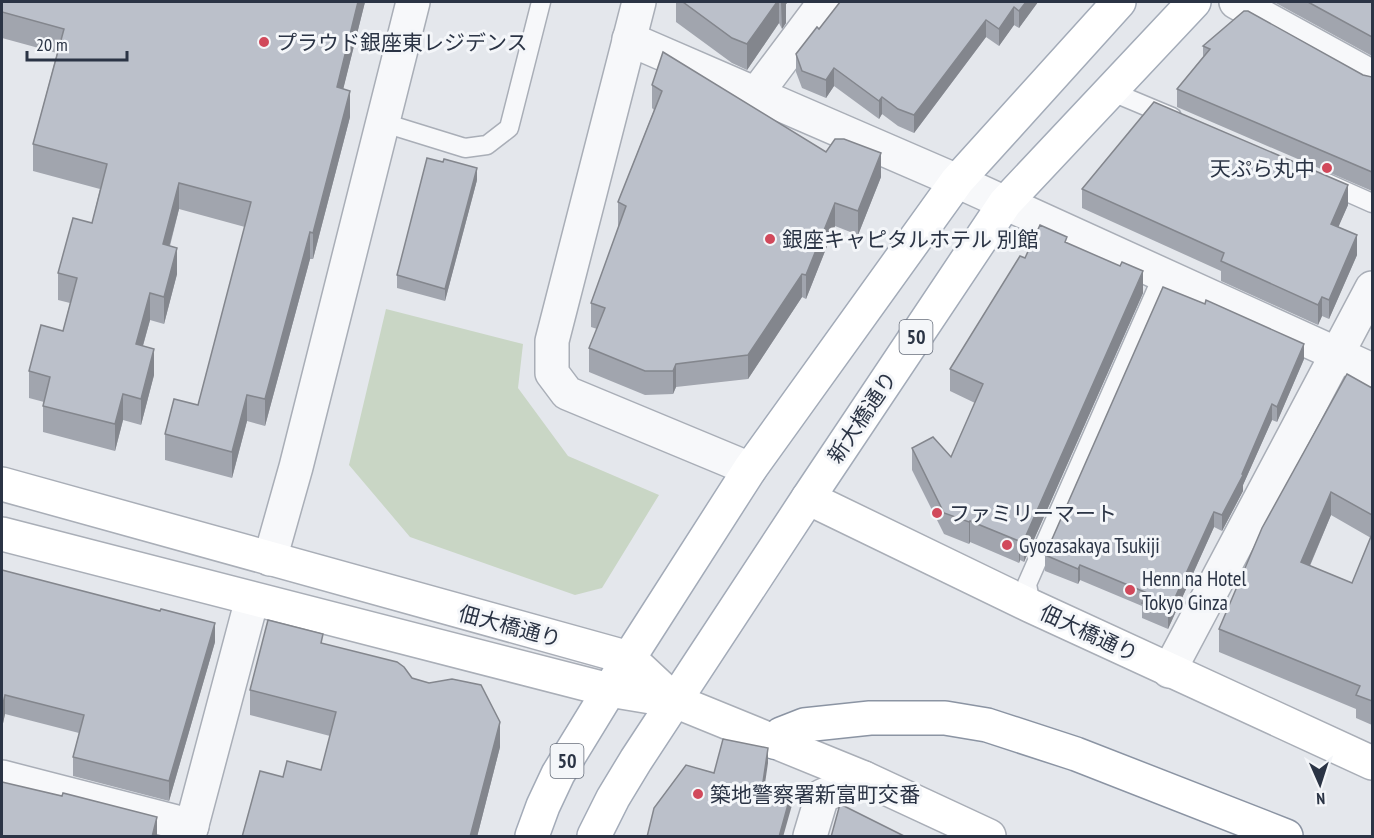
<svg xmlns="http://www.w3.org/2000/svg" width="1374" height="838" viewBox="0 0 1374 838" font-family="'PT Sans Narrow','Noto Sans JP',sans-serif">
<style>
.green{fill:#c9d6c5}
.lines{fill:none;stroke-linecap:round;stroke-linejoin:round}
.service-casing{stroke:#a9aeb7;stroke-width:21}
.minor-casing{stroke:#a9aeb7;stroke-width:36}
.tertiary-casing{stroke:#a9aeb7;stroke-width:36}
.secondary-casing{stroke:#a9aeb7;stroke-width:36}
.primary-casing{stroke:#a3abb8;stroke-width:36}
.motorway-casing{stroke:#8b94a3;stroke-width:36}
.service{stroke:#f7f8fa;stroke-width:18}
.minor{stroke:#f7f8fa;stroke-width:33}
.tertiary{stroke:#f7f8fa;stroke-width:33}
.secondary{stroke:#fff;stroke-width:33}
.primary{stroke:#fff;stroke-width:33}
.motorway{stroke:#fff;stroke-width:33}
.wall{fill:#a1a5ae;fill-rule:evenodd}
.shaded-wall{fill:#83868d}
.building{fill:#bbc0ca;stroke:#83868d;stroke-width:1.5}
.poi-dot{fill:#d1495b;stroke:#f4f6f9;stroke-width:2}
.labels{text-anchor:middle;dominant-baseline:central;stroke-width:6;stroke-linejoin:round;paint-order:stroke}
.shield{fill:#f4f6f9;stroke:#676e7b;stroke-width:1.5}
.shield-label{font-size:20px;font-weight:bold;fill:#2b3445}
.poi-label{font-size:21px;fill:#2b3445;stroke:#f4f6f9;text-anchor:start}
.street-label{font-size:21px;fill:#2b3445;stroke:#f4f6f9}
</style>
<rect width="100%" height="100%" fill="#e4e7ec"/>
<!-- green -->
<polygon class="green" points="386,309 523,344 518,388 568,456 659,495 602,588 575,595 410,537 349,465"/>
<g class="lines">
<defs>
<g id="service">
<polyline points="1110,91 1172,117"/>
<polyline points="381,122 465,148 487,145 509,128 541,2"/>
<polyline points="1327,183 1372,203"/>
<polyline points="1031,606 1027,584 1163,275"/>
</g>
<g id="minor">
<polyline points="639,2 552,341 552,373 567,393 750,469"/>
<polyline points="1236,2 1372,77"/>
<polyline points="629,39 957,181 1372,370"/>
<polyline points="756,94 825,2"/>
<polyline points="1169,671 1372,288"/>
<polyline points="2,777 192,826"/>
<polyline points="810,836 822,796 864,778"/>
</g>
<g id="tertiary">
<polyline points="270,559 296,467 413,2"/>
<polyline points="189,836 252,599"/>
</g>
<g id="secondary">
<polyline points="2,484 629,658 675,701 864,778 989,836"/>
<polyline points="808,498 1031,606 1372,763"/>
<polyline points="2,534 609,690 675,701"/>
</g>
<g id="primary">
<polyline points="532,836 543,806 558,774 629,658 750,469 957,181 1119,2"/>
<polyline points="594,836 613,798 636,760 808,498 1005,203 1194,2"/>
</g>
<polyline id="motorway" points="774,742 781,734 804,725 870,718 945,718 987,725 1076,754 1286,836"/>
</defs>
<!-- service casing -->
<use href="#service" class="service-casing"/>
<!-- minor casing -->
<use href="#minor" class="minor-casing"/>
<!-- tertiary casing -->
<use href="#tertiary" class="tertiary-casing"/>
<!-- secondary casing -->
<use href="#secondary" class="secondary-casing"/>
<!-- primary casing -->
<use href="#primary" class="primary-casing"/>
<!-- motorway casing -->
<use href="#motorway" class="motorway-casing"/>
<!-- service -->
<use href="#service" class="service"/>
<!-- minor -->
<use href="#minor" class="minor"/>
<!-- tertiary -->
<use href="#tertiary" class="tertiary"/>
<!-- secondary -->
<use href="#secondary" class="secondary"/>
<!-- primary -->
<use href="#primary" class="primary"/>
<!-- motorway -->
<use href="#motorway" class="motorway"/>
</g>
<!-- wall -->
<g class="wall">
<polygon points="2,2 365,2 343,89 350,117 313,259 310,259 265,426 247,421 232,478 165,460 165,434 198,405 245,227 179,209 170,246 177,274 164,324 150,320 143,346 154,375 141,425 123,420 115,451 43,432 43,406 44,402 29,398 29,371 63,331 70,303 58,300 58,273 92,223 100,189 33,171 33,144 57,53 2,38"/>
<polygon points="676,2 788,2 786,4 786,23 782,29 779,23 747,70 732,63 676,22"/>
<polygon points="840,2 1038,2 1019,28 1014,25 999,46 986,37 914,133 898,126 882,114 879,119 834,86 826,98 802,88 796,72 796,54 819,29"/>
<polygon points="1274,2 1372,2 1372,56"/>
<polygon points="1203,46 1372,77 1372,191 1177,107 1177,89 1203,57"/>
<polygon points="652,85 826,152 881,177 858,235 835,226 806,299 802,297 748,379 676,387 673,394 645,395 589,372 589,348 597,329 591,327 591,303 619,226 618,226 618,202 654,110 652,108"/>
<polygon points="477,180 445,301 397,288 397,275"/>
<polygon points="1082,189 1348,205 1338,227 1357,255 1329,319 1322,316 1318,325 1221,281 1221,271 1082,208"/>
<polygon points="1067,243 1143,293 1024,562 1020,560 1019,563 970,542 969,544 944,534 912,470 912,448 951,457 975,403 950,391 950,369 1025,258"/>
<polygon points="1304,359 1277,422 1272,420 1243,485 1243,491 1222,531 1214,527 1168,629 1142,618 1142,606 1080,580 1078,584 1045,571 1045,555"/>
<path d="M1372 388V725L1356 718V709L1219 652V629ZM1331 515 1371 538 1352 583 1310 566Z"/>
<polygon points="2,570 215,642 169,801 73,776 73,757 79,733 5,714 2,728"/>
<polygon points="323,643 412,678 500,747 477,837 242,837 283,777 321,770 330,736 250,715 250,690"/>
</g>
<!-- shaded-wall -->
<g class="shaded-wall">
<polygon points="358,2 365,2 337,114 337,87"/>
<polygon points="777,2 779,2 779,23 747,70 747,44"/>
<polygon points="781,2 788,2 786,4 786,23 782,29"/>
<polygon points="1026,2 1038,2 1019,28 1019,11"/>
<polygon points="1014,7 1014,25 999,46 999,29"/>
<polygon points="986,20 986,37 914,133 914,115"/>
<polygon points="834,68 834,86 826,98 826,80"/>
<polygon points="350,91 350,117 313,259 313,233"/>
<polygon points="882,97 882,114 879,119 879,101"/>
<polygon points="881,153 881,177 858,235 858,211"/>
<polygon points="477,168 477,180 445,301 445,289"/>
<polygon points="179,183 179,209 163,270 163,244"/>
<polygon points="1348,185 1348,205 1331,244 1331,224"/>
<polygon points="835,203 835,226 806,299 806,275"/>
<polygon points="310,232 310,259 265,426 265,399"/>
<polygon points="1357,235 1357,255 1329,319 1329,300"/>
<polygon points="177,248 177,274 164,324 164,297"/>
<polygon points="1143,271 1143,293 1024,562 1024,540"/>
<polygon points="802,274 802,297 748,379 748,355"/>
<polygon points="150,293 150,320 136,370 136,344"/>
<polygon points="1322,297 1322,316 1318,325 1318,305"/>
<polygon points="1304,344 1304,359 1277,422 1277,407"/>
<polygon points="154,349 154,375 141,425 141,399"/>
<polygon points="676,364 676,387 673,394 673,371"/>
<polygon points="123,394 123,420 115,451 115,424"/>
<polygon points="247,395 247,421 232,478 232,452"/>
<polygon points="1272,404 1272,420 1243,485 1243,491 1222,531 1222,515 1242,474"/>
<polygon points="1331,492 1331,515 1301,586 1301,562"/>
<polygon points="1214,512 1214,527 1168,629 1168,613"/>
<polygon points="970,521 970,542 969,544 969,522"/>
<polygon points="1020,538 1020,560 1019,563 1019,541"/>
<polygon points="1080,565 1080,580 1078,584 1078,569"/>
<polygon points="215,623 215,642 169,801 169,781"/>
<polygon points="5,695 5,714 2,728 2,708"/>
<polygon points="500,722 500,747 477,837 470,837"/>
<polygon points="768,748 768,763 763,797 763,782"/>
<polygon points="792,790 792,805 783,837 779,837"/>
<polygon points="157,817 157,836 152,837"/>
</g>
<!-- building -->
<g class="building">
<polygon points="2,2 358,2 337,87 350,91 313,233 310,232 265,399 247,395 232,452 165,434 174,399 198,405 251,202 179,183 163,244 177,248 164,297 150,293 136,344 154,349 141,399 123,394 115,424 43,406 50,377 29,371 41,325 63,331 77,278 58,273 73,218 92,223 107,164 33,144 64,29 2,12"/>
<polygon points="683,2 777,2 747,44 732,38"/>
<polygon points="840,2 1026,2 1019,11 1014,7 999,29 986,20 914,115 898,109 882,97 879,101 834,68 826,80 802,71 796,54 817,27 819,29"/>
<polygon points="1308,2 1372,2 1372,37"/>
<polygon points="1244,11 1248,11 1363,75 1372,77 1372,172 1177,89 1210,49 1203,46"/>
<polygon points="663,52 826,152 835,139 844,139 881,153 858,211 835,203 806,275 802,274 748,355 676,364 673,371 645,371 589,348 605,308 591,303 626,206 618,202 662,91 652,85"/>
<polygon points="1154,102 1348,185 1331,224 1357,235 1329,300 1322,297 1318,305 1221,261 1224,253 1082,189"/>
<polygon points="427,158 443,162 444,159 477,168 445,289 397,275"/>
<polygon points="1040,225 1067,237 1065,242 1120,266 1122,262 1143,271 1024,540 1020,538 1019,541 970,521 969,522 944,513 912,448 933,437 951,457 983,384 950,369 1020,256 1025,258"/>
<polygon points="1163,287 1205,304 1206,300 1304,344 1277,407 1272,404 1242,474 1243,475 1222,515 1214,512 1168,613 1142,603 1147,593 1080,565 1078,569 1045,555"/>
<polygon points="1347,374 1372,388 1372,515 1331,492 1301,562 1352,583 1372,534 1372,701 1356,695 1360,686 1219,629 1262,528"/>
<polygon points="2,570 160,611 161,609 215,623 169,781 73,757 84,715 5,695 2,708"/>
<polygon points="268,620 323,634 321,643 397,662 404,667 412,678 429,683 452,679 481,685 500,722 470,837 242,837 260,771 283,777 287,761 321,770 336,712 250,690"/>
<polygon points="723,739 768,748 763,782 792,790 779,837 647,837 654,808 686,765 714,773"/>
<polygon points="2,782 62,796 63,793 157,817 152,837 2,837"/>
<polygon points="840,804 906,837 831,837"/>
</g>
<!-- markers -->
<g class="poi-dot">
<circle cx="264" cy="42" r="6"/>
<circle cx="1327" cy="168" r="6"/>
<circle cx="770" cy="239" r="6"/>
<circle cx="937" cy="513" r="6"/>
<circle cx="1007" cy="545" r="6"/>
<circle cx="1130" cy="590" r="6"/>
<circle cx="698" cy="794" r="6"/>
</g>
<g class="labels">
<!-- shield labels -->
<g class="shield">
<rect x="899.5" y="320" width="33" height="34" rx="4.5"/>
<rect x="550.5" y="744" width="33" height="34" rx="4.5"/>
</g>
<g class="shield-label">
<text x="916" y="337">50</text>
<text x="567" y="761">50</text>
</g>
<!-- poi labels -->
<g class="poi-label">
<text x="276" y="42">プラウド銀座東レジデンス</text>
<text x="1315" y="168" text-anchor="end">天ぷら丸中</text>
<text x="782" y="239">銀座キャピタルホテル 別館</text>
<text x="949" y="513">ファミリーマート</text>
<text x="1019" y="545">Gyozasakaya Tsukiji</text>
<text x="1142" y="578">Henn na Hotel<tspan x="1142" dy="24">Tokyo Ginza</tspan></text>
<text x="710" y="794">築地警察署新富町交番</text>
</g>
<!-- street labels -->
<g class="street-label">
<text transform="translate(862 417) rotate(-56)">新大橋通り</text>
<text transform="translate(510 626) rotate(15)">佃大橋通り</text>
<text transform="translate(1089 633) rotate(25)">佃大橋通り</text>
</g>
</g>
<!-- border -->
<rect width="1374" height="838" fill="none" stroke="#2b3445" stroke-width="6"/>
<!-- north arrow -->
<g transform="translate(1320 784) rotate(177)" stroke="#f4f6f9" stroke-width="4.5" paint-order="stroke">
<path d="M0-4.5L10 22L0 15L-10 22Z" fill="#2b3445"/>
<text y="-9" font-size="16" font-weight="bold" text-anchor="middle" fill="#2b3445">N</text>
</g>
<!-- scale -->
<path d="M27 51v9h100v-9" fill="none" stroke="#2b3445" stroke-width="3"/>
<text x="36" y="51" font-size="18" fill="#2b3445" stroke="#f4f6f9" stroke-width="4.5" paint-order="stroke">20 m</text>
</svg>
